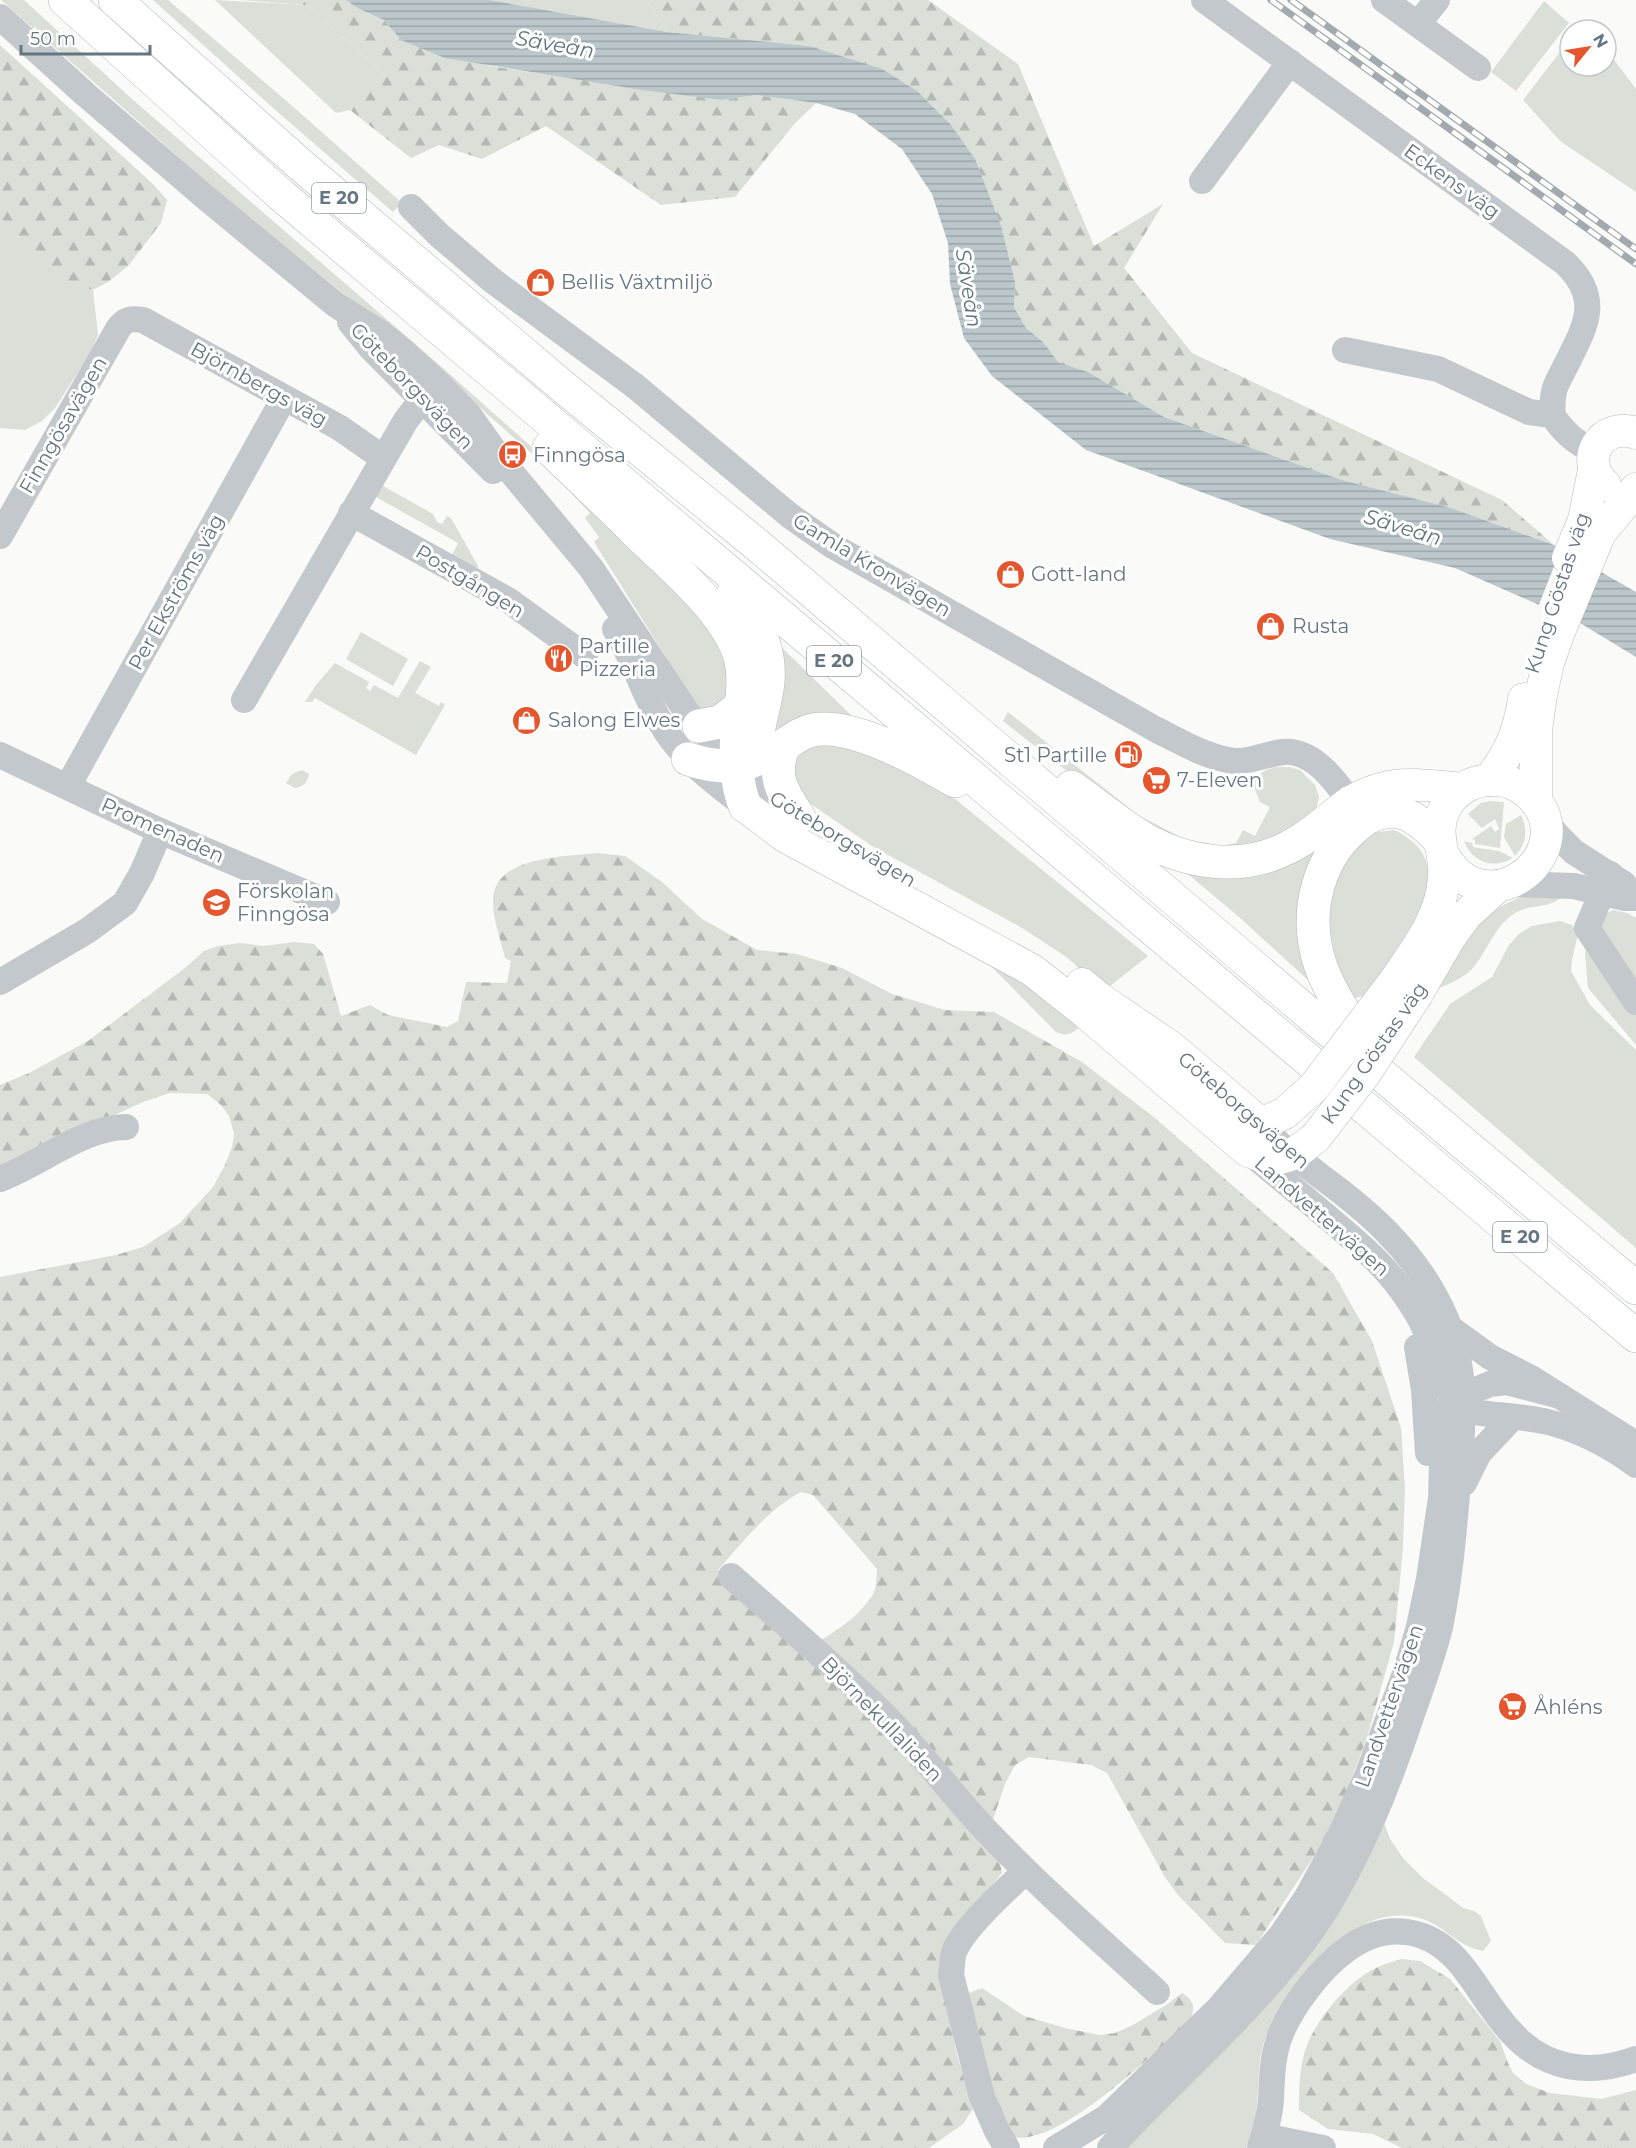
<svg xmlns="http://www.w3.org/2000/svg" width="1636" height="2148" viewBox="0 0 1636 2148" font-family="Montserrat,sans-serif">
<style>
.green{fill:#dadfd7}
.forest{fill:url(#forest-firs);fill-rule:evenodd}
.water{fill:url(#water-rules)}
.pier{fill:#fafaf8}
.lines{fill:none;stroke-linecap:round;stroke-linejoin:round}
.major-casing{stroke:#b5babe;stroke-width:33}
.highway-casing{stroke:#b4b9bd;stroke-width:34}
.minor{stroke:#c3c8cc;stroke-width:26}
.major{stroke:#fff;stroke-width:32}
.highway{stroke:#fff;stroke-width:33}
.rail-casing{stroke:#a2aab0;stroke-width:7}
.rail{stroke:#fff;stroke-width:4.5;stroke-dasharray:14;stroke-linecap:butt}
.major-bridge-casing{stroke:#b5babe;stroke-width:33;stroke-linecap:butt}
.major-bridge{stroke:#fff;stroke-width:32}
.labels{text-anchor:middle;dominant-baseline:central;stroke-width:6;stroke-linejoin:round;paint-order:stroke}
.shield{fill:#fff;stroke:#939fa8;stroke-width:1.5}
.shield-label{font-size:18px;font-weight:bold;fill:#657683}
.street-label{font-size:20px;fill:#657683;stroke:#fff}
.poi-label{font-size:20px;fill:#657683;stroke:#fff;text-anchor:start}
.water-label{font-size:21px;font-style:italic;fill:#60757c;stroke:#fff}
</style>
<defs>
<pattern id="forest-firs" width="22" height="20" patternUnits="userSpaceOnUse" patternTransform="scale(1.5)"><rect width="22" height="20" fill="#dadfd7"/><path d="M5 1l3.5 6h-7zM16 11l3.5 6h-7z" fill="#b4b9b4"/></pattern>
<pattern id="water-rules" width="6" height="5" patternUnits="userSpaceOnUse" patternTransform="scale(1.5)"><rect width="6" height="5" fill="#bbc7cb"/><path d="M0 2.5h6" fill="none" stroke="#9ca6aa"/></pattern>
</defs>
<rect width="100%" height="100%" fill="#fafaf8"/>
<!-- green -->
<g class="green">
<polygon points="1,0 24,0 132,99 436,362 561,473 703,616 730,665 727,702 715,711 699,710 594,542 599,537 585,518 590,513 549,469 442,374 216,190"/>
<polygon points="153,0 168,0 282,97 402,203 393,212 272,107"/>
<polygon points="215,0 307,5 388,78 350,110 336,113"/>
<polygon points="489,0 647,0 667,32 501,3"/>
<polygon points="1544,1 1569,23 1516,91 1491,72"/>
<polygon points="1570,39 1570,66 1606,66 1606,49 1636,89 1636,192 1560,141 1523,100"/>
<path d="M0 218C27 245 55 281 93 290L98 335 91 352 55 408 42 421 25 430 0 428Z"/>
<polygon points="394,465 383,486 433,514 437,522 442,524 447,516 451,518 478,566 477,569 452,555 458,543 376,497"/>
<polygon points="361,632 408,659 393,686 346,659"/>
<polygon points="772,638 857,721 771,740"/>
<polygon points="420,661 431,667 415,693 439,706 441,702 445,705 416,755 315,698 312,702 305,702 316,685 335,663 369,682 366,688 370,691 374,685 398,698"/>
<polygon points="1008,712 1138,815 1188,841 1214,847 1236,843 1243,830 1255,836 1270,807 1260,802 1253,785 1254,780 1264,771 1276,767 1289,767 1300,770 1315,785 1319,797 1316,810 1285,842 1194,852 1091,790 1003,721"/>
<polygon points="852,743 949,794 1148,956 1105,990 1065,956 1022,928 872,846 802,798 793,789 792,756 803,744"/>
<path d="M302 770 309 774C307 783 304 786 295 788L286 783 292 774Z"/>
<polygon points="1490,801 1504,802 1500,848 1475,844 1475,840 1472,839 1491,826 1495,832 1499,829 1495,819 1482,828 1468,814 1481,803"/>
<path d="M1521 815C1528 831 1527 843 1515 856L1504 837 1506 824Z"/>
<path d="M1394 830C1474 867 1395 955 1363 996L1351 999 1330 961 1325 899 1352 847 1361 839 1377 832Z"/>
<polygon points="1323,840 1303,958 1309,981 1238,916 1177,865"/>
<path d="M1464 841 1472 843 1473 847 1499 851 1513 858C1493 870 1472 862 1464 841Z"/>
<path d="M1531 894 1560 898C1548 909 1531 904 1517 912 1493 925 1488 953 1470 971 1460 980 1445 985 1433 991 1461 947 1476 909 1531 894Z"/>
<polygon points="1613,910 1627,913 1636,918 1636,988 1598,931 1607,913"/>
<polygon points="1560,921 1572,925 1578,934 1572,960 1571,971 1590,1005 1636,1050 1636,1248 1414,1057 1450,1004 1492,977 1509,945 1519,934 1532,926"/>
<polygon points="1589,941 1636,1011 1636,1045 1588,988 1585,953"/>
<path d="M1000 963 1083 1024C1074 1032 1068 1038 1056 1032L989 964Z"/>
<path d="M1384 1823 1390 1839 1403 1858 1424 1879 1446 1895 1463 1908 1474 1911 1481 1916 1491 1941 1483 1951C1454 1946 1442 1920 1410 1916 1356 1910 1323 1956 1294 1994 1282 2011 1266 2028 1262 2049 1255 2082 1262 2117 1246 2148H1126Z"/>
</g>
<!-- forest -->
<g class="forest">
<polygon points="239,0 346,0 357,8 384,20 401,40 490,66 721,100 756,95 816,103 795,123 735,197 661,205 546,126 482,159 439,145 411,158 350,110 387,77 307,5"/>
<polygon points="647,0 928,0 1018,64 1094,246 1163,204 1124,268 1192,353 1502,500 1554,545 1451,508 1342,480 1164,417 1088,372 1058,362 1043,342 1026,328 1014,307 1015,282 1008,255 809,46 667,32"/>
<path d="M0 45 154 185 167 200 161 223 128 266 108 282 93 290C55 281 26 245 0 218Z"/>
<path d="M597 853 625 856 662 882 702 919 757 950 797 954 842 968 892 994 945 1010 994 1012 1082 1062 1155 1118 1333 1273 1372 1341 1401 1428 1405 1488 1403 1548 1394 1642 1367 1737 1333 1827 1256 1945 1225 1943 1178 1895 1165 1877 1107 1773 1091 1765 1029 1757 1015 1765 1005 1784 991 1825 994 1852 1000 1863 1002 1873 943 1946 939 1965 957 2055 973 2109 963 2124 929 2148H0V1277L116 1255 143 1247 180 1223 213 1187 225 1165 232 1147 234 1133 229 1116 221 1105 207 1094 170 1093 143 1102 0 1168V1085L29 1073 88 1041 185 968 204 951 218 946 240 943 263 946 295 942 314 944 323 954 341 1016 370 1005 388 1015 447 1027 458 1021 466 982 507 983 511 961 505 958C501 940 493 920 493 902 492 856 564 857 597 853ZM801 1492 813 1495 877 1569C876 1577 877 1590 872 1596 856 1620 827 1638 802 1650L718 1570C743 1542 767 1510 801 1492Z"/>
<path d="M1401 1959 1420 1961 1450 1979 1500 2041 1508 2063 1513 2073 1526 2084 1550 2093 1601 2099 1636 2090V2148H1402L1373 2134 1328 2129 1299 2110C1299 2089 1299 2066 1307 2045 1319 2016 1350 1979 1378 1967 1386 1963 1393 1962 1401 1959Z"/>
<path d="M982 1988 1024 2016 1069 2029 1100 2035 1115 2033 1133 2025 1166 2005 1182 1993C1195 2001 1195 2007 1190 2021 1154 2052 1059 2148 1012 2137L999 2113 966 2001 969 1993Z"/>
</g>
<!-- water -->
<polygon class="water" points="346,0 489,0 667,32 809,46 882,69 917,91 951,125 975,159 1001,226 1015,282 1014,307 1026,328 1043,342 1058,362 1088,372 1164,417 1342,480 1451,508 1554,545 1636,592 1636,657 1580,623 1455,568 1330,539 1086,450 992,376 964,338 950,284 948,243 932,194 902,149 855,114 816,103 756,95 721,100 642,90 445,58 401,40 384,20 357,8"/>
<!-- pier -->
<polygon class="pier" points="1562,546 1596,565 1573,623 1538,607"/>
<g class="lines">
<defs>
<g id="major">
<path d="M1605 485C1578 460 1601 421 1636 433"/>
<polyline points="1568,558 1584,520 1594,470"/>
<path d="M1489 780C1510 753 1519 732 1524 699"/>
<path d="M1351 802C1388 779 1420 784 1462 789"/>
<polyline points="1536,802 1536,730 1541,695 1548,663 1559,632 1600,533 1636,489"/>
<path d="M745 806 786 837 1032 970 1085 1012 1248 1151C1255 1153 1264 1158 1272 1158 1289 1160 1304 1147 1316 1137"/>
<path d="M1363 821C1397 801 1415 816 1439 840"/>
<path d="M1394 982C1416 950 1442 917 1444 877 1446 853 1433 833 1444 810 1453 791 1472 780 1492 780 1506 779 1519 785 1529 794 1587 848 1488 932 1444 856"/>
<polyline points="1082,984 1099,998 1172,1048 1261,1124 1285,1113 1314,1087"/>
<polyline points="1417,994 1450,937 1466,915 1498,886"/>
</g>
<g id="highway">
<polyline points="65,0 281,195 1636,1336"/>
<polyline points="115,0 303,167 567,390 756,544 1320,1023 1636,1288"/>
<path d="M549 448C579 477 609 505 638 534 672 567 730 614 741 661 746 685 740 710 737 734 735 758 736 783 745 806"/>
<path d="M734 592C756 618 771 647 768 682 766 702 759 722 756 743"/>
<polyline points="699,726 720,722 741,706"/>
<path d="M784 745C771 776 782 791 799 817"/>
<path d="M688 759C729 772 749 767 784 745 793 739 802 732 813 730 853 722 921 761 955 781"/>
<path d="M1071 787C1096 804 1120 825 1146 840 1189 864 1243 871 1287 848 1311 837 1330 817 1351 802"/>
<path d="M1363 821C1318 854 1303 911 1320 964 1331 996 1352 1025 1372 1051"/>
</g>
</defs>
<!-- major casing -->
<use href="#major" class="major-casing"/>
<!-- highway casing -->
<use href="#highway" class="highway-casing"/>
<!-- minor -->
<g class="minor">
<path d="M1204 0 1565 263C1605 301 1583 330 1563 371 1560 377 1555 385 1554 392 1552 399 1553 408 1552 415 1564 432 1575 443 1594 451"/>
<polyline points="1384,0 1478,68"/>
<polyline points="0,17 85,94 205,197 336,305 382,334 403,351 437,382 469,415 501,460 591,568 686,711 717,747 750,780 794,814"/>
<polyline points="1418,24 1437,0"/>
<polyline points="1202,181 1290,62"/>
<path d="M411 207 439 235 493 281 635 386 789 515 833 546 1155 729C1179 741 1202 755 1228 760 1246 764 1265 754 1283 752 1318 749 1344 793 1361 818"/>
<polyline points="350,322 371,348 493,471"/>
<polyline points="1345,350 1438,369 1529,412 1552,415"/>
<polyline points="351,513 508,600 585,656"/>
<path d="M0 536 118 329C125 319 131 318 143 320L340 428 383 458"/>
<path d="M615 629C634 659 643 694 662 725 682 759 714 782 745 806"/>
<polyline points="244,700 406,420 433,386"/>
<polyline points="0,755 160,831 327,902"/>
<polyline points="68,786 284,398"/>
<polyline points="1544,819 1559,837 1574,852 1624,884"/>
<polyline points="1610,874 1587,928 1636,1002"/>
<polyline points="1508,884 1574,886 1625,898 1636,898"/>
<polyline points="0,982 87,931 125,903 142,873 160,831"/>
<path d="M1248 1151C1274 1173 1300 1194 1326 1216 1359 1244 1388 1267 1411 1304 1418 1314 1424 1326 1428 1337 1438 1366 1442 1399 1473 1412 1498 1416 1524 1416 1548 1422 1580 1430 1610 1446 1636 1465"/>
<path d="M0 1179C40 1164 84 1127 126 1127"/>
<polyline points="1450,1328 1490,1357 1531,1378 1636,1444"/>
<polyline points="1417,1347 1424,1390 1428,1453"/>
<polyline points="1464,1483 1479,1453 1513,1417"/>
<path d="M731 1576C783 1622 837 1668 886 1717 919 1750 947 1788 979 1823 1035 1883 1097 1937 1157 1992"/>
<polyline points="1264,2136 1323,2148"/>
<path d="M1007 2148 997 2131 982 2097 951 1975C952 1967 952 1959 954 1952 963 1928 1007 1889 1026 1871"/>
<polyline points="1056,2148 1107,2117 1219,2008 1282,1934 1307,1897 1339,1838 1367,1776 1406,1671 1419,1627 1429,1579 1441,1498 1443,1427 1446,1412 1454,1399 1490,1384 1506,1382 1560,1396"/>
<path d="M1110 2148C1181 2071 1271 1997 1326 1909 1363 1849 1390 1781 1412 1714 1422 1686 1433 1656 1440 1627 1450 1579 1454 1531 1458 1482 1464 1415 1470 1360 1436 1298 1409 1247 1367 1210 1320 1176 1311 1168 1300 1162 1291 1154 1280 1146 1270 1134 1261 1124"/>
<path d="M1260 2148C1265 2132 1270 2116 1271 2099 1272 2078 1272 2057 1280 2036 1291 2007 1320 1969 1346 1950 1386 1920 1431 1927 1462 1966 1479 1987 1492 2012 1511 2032 1545 2070 1590 2076 1636 2059"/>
</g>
<!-- major -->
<use href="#major" class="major"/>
<!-- highway -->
<use href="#highway" class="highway"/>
<defs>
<g id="rail">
<polyline points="1271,0 1636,264"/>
<polyline points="1291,0 1636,249"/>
</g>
</defs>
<!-- rail casing -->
<use href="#rail" class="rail-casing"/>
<!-- rail -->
<use href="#rail" class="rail"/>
<defs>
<g id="major-bridge">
<polyline points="1314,1087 1394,982"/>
<polyline points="1316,1137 1364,1075 1417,994"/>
</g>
</defs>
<!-- major-bridge casing -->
<use href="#major-bridge" class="major-bridge-casing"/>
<!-- major-bridge -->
<use href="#major-bridge" class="major-bridge"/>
</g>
<!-- icons -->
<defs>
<symbol id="shop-disc" viewBox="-11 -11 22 22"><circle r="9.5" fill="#e4572e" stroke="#fff"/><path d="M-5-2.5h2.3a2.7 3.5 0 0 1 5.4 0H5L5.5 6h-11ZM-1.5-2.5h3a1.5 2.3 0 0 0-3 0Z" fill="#fff"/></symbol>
<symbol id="bus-disc" viewBox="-11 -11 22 22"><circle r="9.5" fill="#e4572e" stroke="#fff"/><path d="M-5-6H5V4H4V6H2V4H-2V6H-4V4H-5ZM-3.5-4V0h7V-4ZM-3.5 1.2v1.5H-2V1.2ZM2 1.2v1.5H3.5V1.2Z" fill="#fff"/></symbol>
<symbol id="restaurant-disc" viewBox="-11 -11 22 22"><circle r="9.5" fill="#e4572e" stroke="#fff"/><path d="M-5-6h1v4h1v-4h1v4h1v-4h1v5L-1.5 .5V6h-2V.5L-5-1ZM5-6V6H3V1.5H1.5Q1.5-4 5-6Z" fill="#fff"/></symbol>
<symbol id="fuel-disc" viewBox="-11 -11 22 22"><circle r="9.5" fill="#e4572e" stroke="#fff"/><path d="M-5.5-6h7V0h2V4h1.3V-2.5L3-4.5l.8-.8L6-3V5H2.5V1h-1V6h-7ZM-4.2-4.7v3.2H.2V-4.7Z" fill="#fff"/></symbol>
<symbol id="supermarket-disc" viewBox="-11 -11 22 22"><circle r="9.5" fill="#e4572e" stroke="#fff"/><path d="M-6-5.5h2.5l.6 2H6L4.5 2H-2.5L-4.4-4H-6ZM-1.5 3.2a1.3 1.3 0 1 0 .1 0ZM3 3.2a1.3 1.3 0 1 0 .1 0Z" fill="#fff"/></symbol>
<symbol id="school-disc" viewBox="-11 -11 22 22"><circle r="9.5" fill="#e4572e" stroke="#fff"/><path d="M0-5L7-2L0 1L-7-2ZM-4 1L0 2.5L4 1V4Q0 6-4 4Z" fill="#fff"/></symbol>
</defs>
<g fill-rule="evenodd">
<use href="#shop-disc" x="524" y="266" width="33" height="33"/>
<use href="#bus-disc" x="496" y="438" width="33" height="33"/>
<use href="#shop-disc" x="994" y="558" width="33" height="33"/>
<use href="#shop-disc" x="1254" y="610" width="33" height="33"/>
<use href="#restaurant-disc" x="542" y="642" width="33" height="33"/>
<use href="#shop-disc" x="510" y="704" width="33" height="33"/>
<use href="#fuel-disc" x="1112" y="738" width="33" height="33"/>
<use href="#supermarket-disc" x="1140" y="764" width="33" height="33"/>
<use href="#school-disc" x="200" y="886" width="33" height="33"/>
<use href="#supermarket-disc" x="1496" y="1690" width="33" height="33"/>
</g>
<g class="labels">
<!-- shield labels -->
<g class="shield">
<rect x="312" y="183" width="54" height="30" rx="4.5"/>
<rect x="807" y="646" width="54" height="30" rx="4.5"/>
<rect x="1493" y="1222" width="54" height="30" rx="4.5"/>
</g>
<g class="shield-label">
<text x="339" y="198">E 20</text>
<text x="834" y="661">E 20</text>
<text x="1520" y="1237">E 20</text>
</g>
<!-- street labels -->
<g class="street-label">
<text transform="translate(1452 181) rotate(36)">Eckens väg</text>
<text transform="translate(259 384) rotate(29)">Björnbergs väg</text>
<text transform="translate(412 386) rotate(46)">Göteborgsvägen</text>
<text transform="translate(63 425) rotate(-60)">Finngösavägen</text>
<text transform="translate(872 565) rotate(31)">Gamla Kronvägen</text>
<text transform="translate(470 581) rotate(31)">Postgången</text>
<text transform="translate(176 592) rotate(-61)">Per Ekströms väg</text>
<text transform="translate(1557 593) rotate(-72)">Kung Göstas väg</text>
<text transform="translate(163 830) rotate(24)">Promenaden</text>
<text transform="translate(843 839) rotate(31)">Göteborgsvägen</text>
<text transform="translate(1374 1053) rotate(-55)">Kung Göstas väg</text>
<text transform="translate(1244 1110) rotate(41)">Göteborgsvägen</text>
<text transform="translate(1322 1216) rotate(41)">Landvettervägen</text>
<text transform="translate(1389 1706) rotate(-71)">Landvettervägen</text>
<text transform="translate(882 1719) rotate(46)">Björnekullaliden</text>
</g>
<!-- poi labels -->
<g class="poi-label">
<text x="561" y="282">Bellis Växtmiljö</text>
<text x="533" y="455">Finngösa</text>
<text x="1031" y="574">Gott-land</text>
<text x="1292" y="626">Rusta</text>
<text x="579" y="646">Partille<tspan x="579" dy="23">Pizzeria</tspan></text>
<text x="548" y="720">Salong Elwes</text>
<text x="1107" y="755" text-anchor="end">St1 Partille</text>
<text x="1177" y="780">7-Eleven</text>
<text x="237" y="891">Förskolan<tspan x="237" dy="23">Finngösa</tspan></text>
<text x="1534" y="1707">Åhléns</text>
</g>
<!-- water labels -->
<g class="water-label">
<text transform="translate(555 44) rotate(10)">Säveån</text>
<text transform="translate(969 288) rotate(81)">Säveån</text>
<text transform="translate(1403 527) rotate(17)">Säveån</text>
</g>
</g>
<!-- north arrow -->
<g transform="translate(1588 48) rotate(60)"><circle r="28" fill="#ffffff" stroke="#c1c8cd" stroke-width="1.5"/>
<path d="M0-4.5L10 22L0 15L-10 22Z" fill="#e4572e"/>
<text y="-9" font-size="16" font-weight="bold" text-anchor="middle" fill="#657683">N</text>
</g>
<!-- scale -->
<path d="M21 45v9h129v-9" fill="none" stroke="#657683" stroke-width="3"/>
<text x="30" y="45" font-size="18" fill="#657683" stroke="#ffffff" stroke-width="4.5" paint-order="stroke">50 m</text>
</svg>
